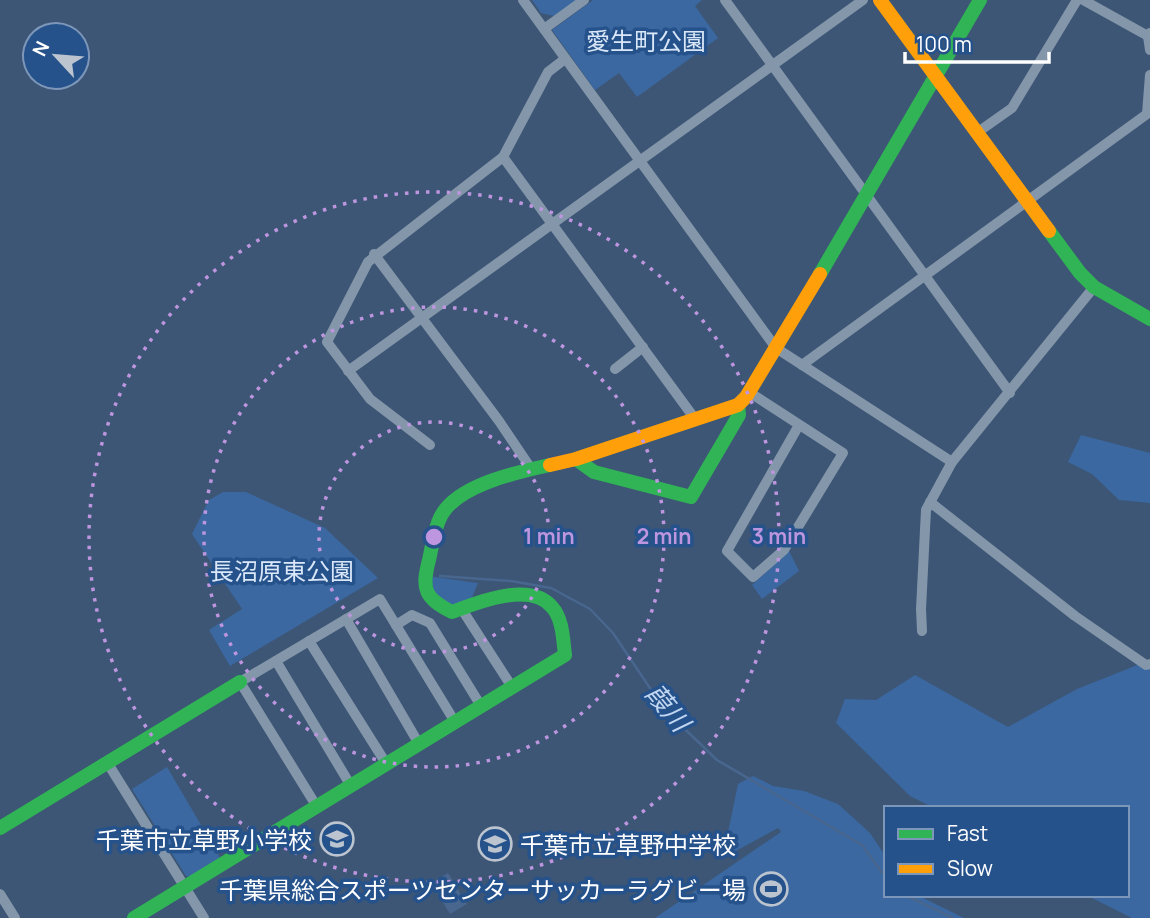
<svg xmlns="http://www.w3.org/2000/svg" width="1150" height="918" viewBox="0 0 1150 918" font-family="Manrope,'Noto Sans JP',sans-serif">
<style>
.green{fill:#3b68a1}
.water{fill:#48668e}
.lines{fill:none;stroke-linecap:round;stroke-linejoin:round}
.stream{stroke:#48668e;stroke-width:2.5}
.street{stroke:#8496a9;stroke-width:10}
.fast{stroke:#30b455;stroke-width:14}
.slow{stroke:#ff9f0a;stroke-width:14}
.ring{fill:none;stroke:#bd96df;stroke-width:3.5;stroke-dasharray:3.5 7}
.labels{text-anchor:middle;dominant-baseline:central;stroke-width:7;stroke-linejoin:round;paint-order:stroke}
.park-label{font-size:24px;fill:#d9e7f8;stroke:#26528c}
.poi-label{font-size:24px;fill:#fff;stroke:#26528c;text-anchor:end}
.water-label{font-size:26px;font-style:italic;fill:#c1d7f1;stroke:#26528c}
.centre{fill:#bd96df;stroke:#26528c;stroke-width:3.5}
.ring-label{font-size:21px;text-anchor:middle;font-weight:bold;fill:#bd96df;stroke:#26528c;stroke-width:7;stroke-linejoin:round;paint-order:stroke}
</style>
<rect width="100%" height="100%" fill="#3d5675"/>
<!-- green -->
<g class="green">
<polygon points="532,0 577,0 554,16 541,13"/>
<polygon points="593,0 702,0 695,6 718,38 637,97 619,73 595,90 552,30"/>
<polygon points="1081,435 1150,453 1150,503 1119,500 1092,474 1068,462"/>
<polygon points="223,492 246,492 325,528 378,578 230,666 209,630 242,609 192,534 209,500"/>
<polygon points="789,551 799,571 762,599 752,585"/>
<polygon points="428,576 478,583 470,602 457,606 437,600 430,589"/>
<polygon points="1150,660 1150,918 1132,918 1086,895 1127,895 1127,808 934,808 910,796 836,723 845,699 876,700 915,675 1008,727 1077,689"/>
<polygon points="167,767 221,859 192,877 186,876 132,789"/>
<polygon points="753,776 773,786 804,791 838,804 870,833 886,857 886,895 917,895 964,918 655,918 781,832 778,828 734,852 725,847 738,784"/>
</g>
<!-- water -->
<polygon class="water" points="448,873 467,904 450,914 431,883"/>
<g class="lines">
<!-- stream -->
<g class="stream">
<polyline points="440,576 511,581 551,588 590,609 613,633 664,709 717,760 862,845 886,878"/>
<polyline points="905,895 953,918"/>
</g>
<!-- street -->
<g class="street">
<polyline points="523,0 776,348 952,462"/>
<polyline points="725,0 1010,393"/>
<polyline points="1083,0 1148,36"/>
<polyline points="544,29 584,0"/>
<polyline points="1150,33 1148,36 1150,50"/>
<polyline points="978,132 1012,108 1077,0"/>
<polyline points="503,157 695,419"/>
<polyline points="374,254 499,421 532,470"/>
<polyline points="802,365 1147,114 1150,75"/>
<polyline points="615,369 643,347"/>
<polyline points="348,371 863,0"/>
<polyline points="749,392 843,453 784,550 753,577 727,551 799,425"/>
<polyline points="430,445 370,399 327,342 368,262 503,157 548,72 565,59"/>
<polyline points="930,502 1075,616 1146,665 1150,664"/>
<polyline points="461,608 512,687"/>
<polyline points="346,619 419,744"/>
<polyline points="396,625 412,615 430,623 481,706"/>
<polyline points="922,631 921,609 926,510 952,462 1094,287"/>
<polyline points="309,641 387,765"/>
<polyline points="276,661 351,786"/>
<polyline points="107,762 204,918"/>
<polyline points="317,807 240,682 380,599 455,722"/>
<polyline points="0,894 15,918"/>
</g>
<!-- fast -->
<g class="fast">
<polyline points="1049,231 1080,273 1094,287 1150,319"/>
<polyline points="820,274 980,0"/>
<polyline points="576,459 594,472 691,497 739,415 738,405"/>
<polyline points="0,828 240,682"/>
<path d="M134 918 565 655C563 640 563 619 552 607 531 581 478 602 452 612 425 598 421 590 429 560 432 547 434 530 440 518 455 485 518 472 550 465"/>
</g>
<!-- slow -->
<g class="slow">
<polyline points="880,0 1049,231"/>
<polyline points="550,465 576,459 738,405 746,397 820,274"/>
</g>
</g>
<!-- distance rings -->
<g class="ring">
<circle cx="434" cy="537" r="115"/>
<circle cx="434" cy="537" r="230"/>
<circle cx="434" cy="537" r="345"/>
</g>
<!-- icons -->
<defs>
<symbol id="school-ring" viewBox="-11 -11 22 22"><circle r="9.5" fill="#26528c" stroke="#bbc4cf" stroke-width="1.5"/><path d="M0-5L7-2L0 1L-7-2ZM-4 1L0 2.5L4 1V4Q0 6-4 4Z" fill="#bbc4cf"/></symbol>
<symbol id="stadium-ring" viewBox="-11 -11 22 22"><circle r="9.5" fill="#26528c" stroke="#bbc4cf" stroke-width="1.5"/><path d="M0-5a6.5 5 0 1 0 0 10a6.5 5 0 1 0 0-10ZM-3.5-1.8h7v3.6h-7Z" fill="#bbc4cf"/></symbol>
</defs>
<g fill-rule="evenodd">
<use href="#school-ring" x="318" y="820" width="38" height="38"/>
<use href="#school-ring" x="476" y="825" width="38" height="38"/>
<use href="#stadium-ring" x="752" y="870" width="38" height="38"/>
</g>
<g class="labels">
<!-- park labels -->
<g class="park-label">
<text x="646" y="40">愛生町公園</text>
<text x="282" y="570">長沼原東公園</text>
</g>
<!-- poi labels -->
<g class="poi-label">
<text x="312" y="839">千葉市立草野小学校</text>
<text x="520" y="844" text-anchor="start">千葉市立草野中学校</text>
<text x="746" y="889">千葉県総合スポーツセンターサッカーラグビー場</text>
</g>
<!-- water labels -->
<g class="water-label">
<text transform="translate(668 707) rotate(50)">葭川</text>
</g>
</g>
<circle cx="434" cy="537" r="10" class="centre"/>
<g class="ring-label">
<text x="549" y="544">1 min</text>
<text x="664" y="544">2 min</text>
<text x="779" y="544">3 min</text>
</g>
<!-- legend -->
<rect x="884" y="806" width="245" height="91" fill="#26528c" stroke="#7d97ba" stroke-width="2"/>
<rect x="898" y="829" width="35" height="10" fill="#30b455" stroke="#7d97ba" stroke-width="2"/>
<text x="947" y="841" font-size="21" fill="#ffffff">Fast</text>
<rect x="898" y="864" width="35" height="10" fill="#ff9f0a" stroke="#7d97ba" stroke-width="2"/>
<text x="947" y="876" font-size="21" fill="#ffffff">Slow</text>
<!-- north arrow -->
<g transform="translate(56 56) rotate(296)"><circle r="33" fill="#26528c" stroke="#7d97ba" stroke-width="2"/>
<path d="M0-5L12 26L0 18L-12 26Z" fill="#bbc4cf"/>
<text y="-10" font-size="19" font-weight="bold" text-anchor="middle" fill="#ffffff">N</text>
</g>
<!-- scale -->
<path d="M905 52v10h144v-10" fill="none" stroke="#ffffff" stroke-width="3.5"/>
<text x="916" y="52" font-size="21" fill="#ffffff" stroke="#26528c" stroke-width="5" paint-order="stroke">100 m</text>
</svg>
